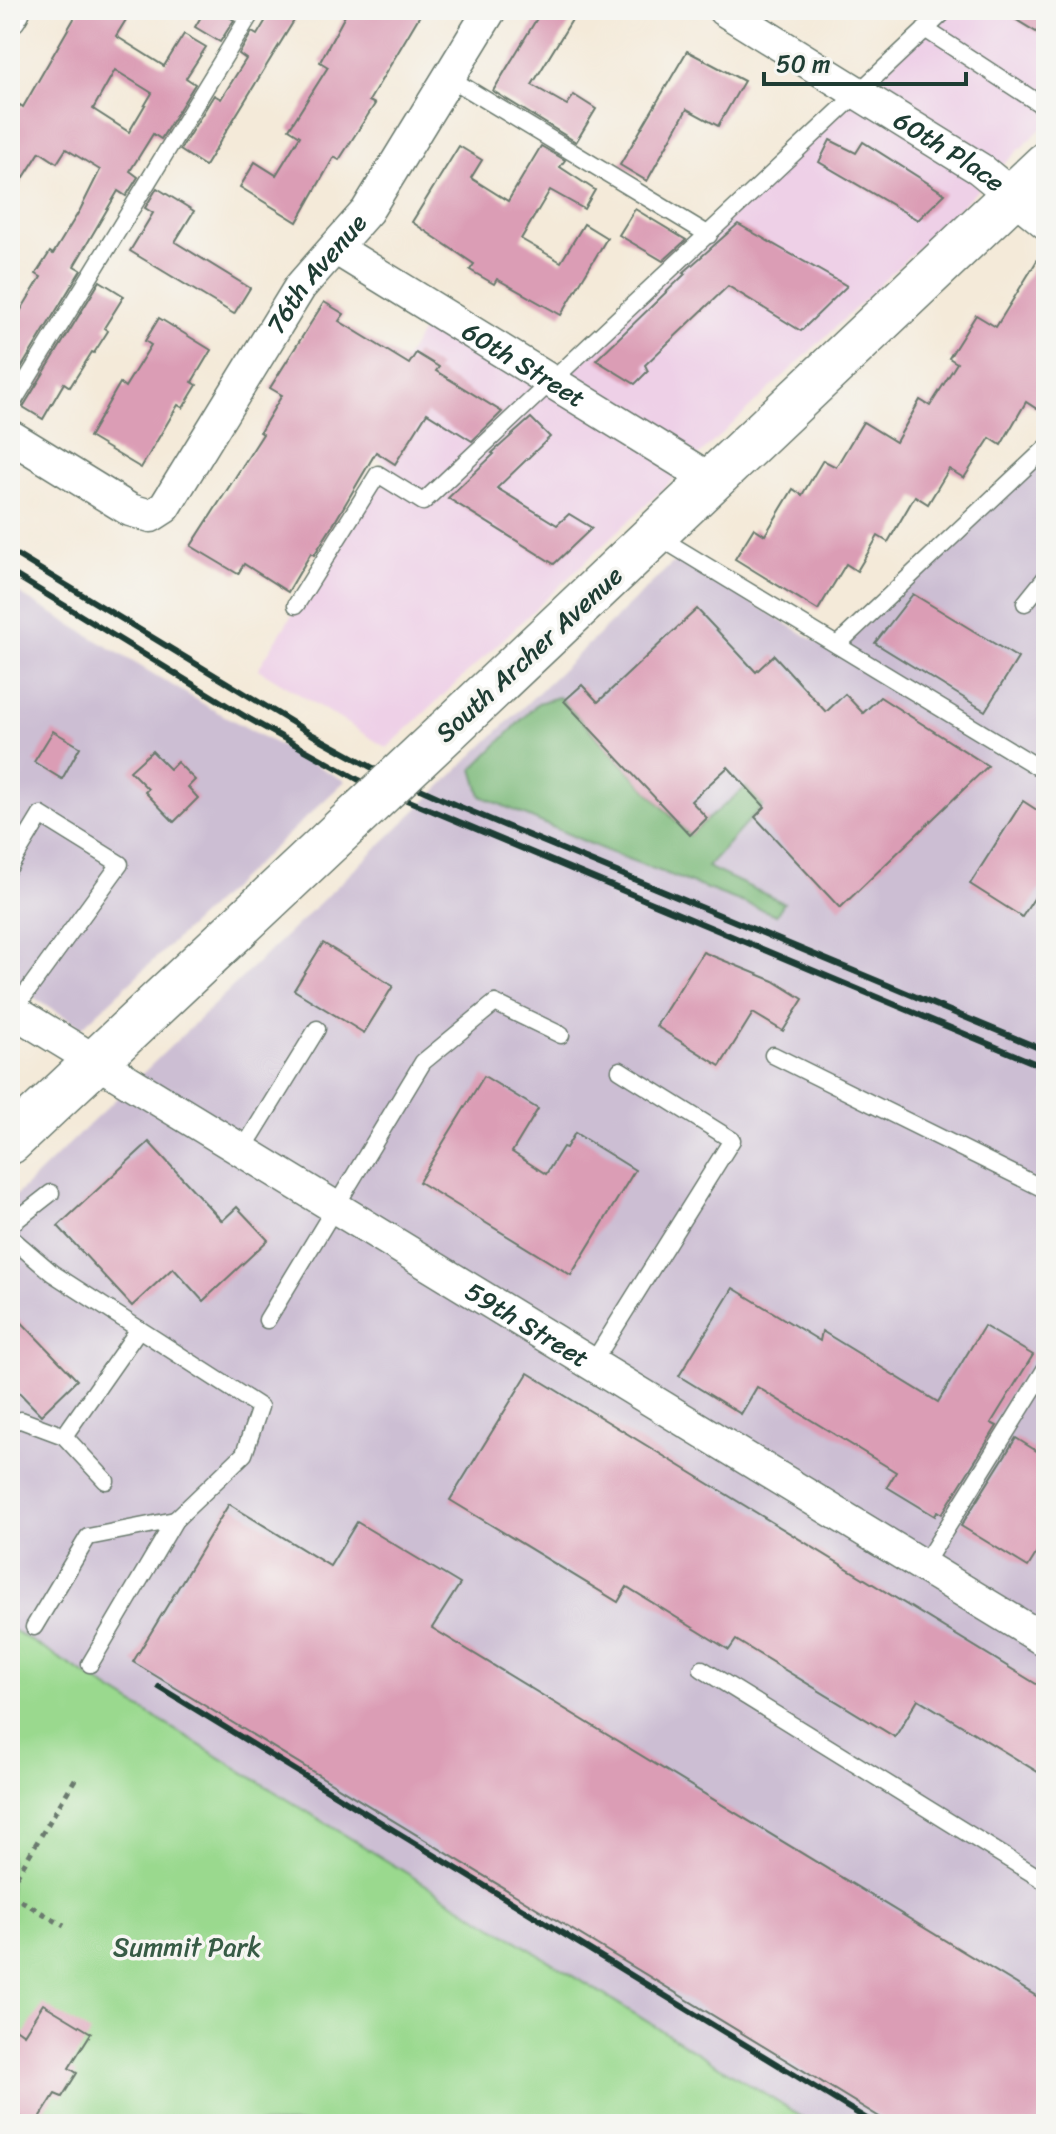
<svg xmlns="http://www.w3.org/2000/svg" width="1056" height="2134" viewBox="0 0 1056 2134" font-family="Sriracha,sans-serif">
<style>
.built{fill:#eed0e7}
.industrial{fill:#ccbed3}
.green{fill:#9ad98e;stroke:#5c8b61;stroke-width:2}
.forest{fill:#7bb979;stroke:#4d7b56;stroke-width:2}
.building{fill:#db9db5;fill-rule:evenodd}
.lines{fill:none;stroke-linecap:round;stroke-linejoin:round}
.lane-casing{stroke:#6a7a6e;stroke-width:19}
.street-casing{stroke:#6a7a6e;stroke-width:35}
.primary-casing{stroke:#6a7a6e;stroke-width:47}
.path{stroke:#6a7a6e;stroke-width:5;stroke-dasharray:6 6;stroke-linecap:butt}
.lane{stroke:#fff;stroke-width:16}
.street{stroke:#fff;stroke-width:32}
.primary{stroke:#fff;stroke-width:44}
.rail{stroke:#1f3d34;stroke-width:6}
.primary-bridge-casing{stroke:#6a7a6e;stroke-width:47;stroke-linecap:butt}
.primary-bridge{stroke:#fff;stroke-width:44}
.labels{text-anchor:middle;dominant-baseline:central;stroke-width:7;stroke-linejoin:round;paint-order:stroke}
.street-label{font-size:26px;fill:#1f3d34;stroke:#f6f6f2}
.park-label{font-size:26px;fill:#385c46;stroke:#f6f6f2}
</style>
<rect width="100%" height="100%" fill="#f6f6f2"/>
<filter id="ink" filterUnits="userSpaceOnUse"><feTurbulence type="fractalNoise" baseFrequency=".0125" numOctaves="2"/><feDisplacementMap in="SourceGraphic" scale="16" xChannelSelector="R" yChannelSelector="G"/><feConvolveMatrix kernelMatrix="1 2 1 2 8 2 1 2 1" color-interpolation-filters="sRGB"/></filter>
<filter id="wash" filterUnits="userSpaceOnUse"><feTurbulence type="fractalNoise" baseFrequency=".006" numOctaves="4" result="noise"/><feDisplacementMap in="SourceGraphic" scale="32" xChannelSelector="R" yChannelSelector="G"/><feGaussianBlur stdDeviation="1.8" result="paint"/><feColorMatrix in="noise" values="0 0 0 0 0 0 0 0 0 0 0 0 0 0 0 0 0 1.4 0 .05"/><feComposite in="paint" operator="in"/></filter>
<g filter="url(#wash)">
<rect width="100%" height="100%" fill="#f4ead9"/>
<!-- built -->
<polygon class="built" points="949,10 1046,10 1046,124 840,323 387,748 258,669 387,464 354,442 434,312 553,385"/>
<!-- industrial -->
<g class="industrial">
<polygon points="1046,453 1046,2124 813,2124 10,1628 10,1201 678,558 835,653"/>
<polygon points="10,588 210,708 345,781 82,1027 10,983"/>
</g>
<!-- green -->
<polygon class="green" points="10,1628 813,2124 10,2124"/>
<!-- forest -->
<polygon class="forest" points="559,697 689,835 746,787 763,805 707,867 784,903 776,915 609,852 481,796 473,769 538,703"/>
<g id="blocks">
<!-- building -->
<g class="building">
<path d="M79 10H132L116 36 164 66 184 34 206 47 186 78 195 84 161 139 153 134 130 171 138 177 126 196 118 191 74 266 81 270 10 386V328L41 277 36 274 50 252 53 254 80 210 100 170 66 149 57 163 40 152 10 199V121L20 105 23 107ZM115 70 152 93 129 132 93 109Z"/>
<polygon points="205,10 217,10 234,20 220,42 195,27"/>
<polygon points="272,10 280,10 295,19 205,166 180,150 214,95 221,99 246,59 239,54 252,32 257,35"/>
<polygon points="348,10 423,10 369,101 375,104 339,160 334,157 297,222 240,187 255,162 276,175 300,136 289,129 328,67 320,62"/>
<polygon points="542,10 578,10 532,85 567,105 574,95 596,109 576,142 493,91"/>
<polygon points="1000,10 1046,10 1046,38"/>
<polygon points="687,51 744,81 718,126 687,109 647,181 620,165"/>
<polygon points="830,140 856,153 863,142 945,194 918,220 819,162"/>
<polygon points="459,146 482,160 471,178 508,201 541,146 565,160 560,167 595,190 584,209 550,190 521,239 561,262 584,224 607,238 561,315 497,279 494,284 470,270 474,264 412,222"/>
<polygon points="157,188 194,211 175,242 250,288 234,314 130,251 153,213 145,208"/>
<polygon points="635,209 686,240 663,261 619,235"/>
<polygon points="738,224 847,286 801,331 728,286 645,365 648,371 635,384 596,360 685,274 683,273"/>
<polygon points="1046,246 1046,393 1037,409 1026,402 1001,445 990,438 964,478 949,469 928,504 915,496 888,542 878,536 857,571 846,564 818,610 735,559 754,528 765,535 793,489 802,495 823,460 836,467 863,422 896,442 920,400 930,406 957,363 949,358 976,315 996,327"/>
<polygon points="100,281 124,296 104,328 108,331 94,353 92,352 70,387 64,383 43,419 23,407"/>
<polygon points="324,302 344,314 339,321 409,364 416,353 439,367 436,371 502,412 472,441 427,413 395,464 376,452 333,525 314,555 311,553 288,592 244,564 238,574 191,546 263,434 260,432 282,395 270,388"/>
<polygon points="159,318 211,350 192,382 197,385 183,408 178,405 141,468 89,437 120,383 125,387 151,345 145,341"/>
<polygon points="531,418 550,437 497,488 557,525 569,514 592,528 554,564 448,498 494,454 492,453"/>
<polygon points="913,594 1018,658 985,711 875,643"/>
<polygon points="697,609 756,672 774,655 826,712 845,694 863,713 880,697 988,766 840,908 755,817 765,807 728,767 691,801 707,818 690,835 564,701 582,685 598,702"/>
<polygon points="53,731 80,747 62,779 34,762"/>
<polygon points="152,751 170,769 177,762 195,780 188,787 198,798 174,822 145,792 148,789 130,771"/>
<polygon points="1023,801 1046,816 1046,880 1022,917 970,884"/>
<polygon points="323,943 393,986 364,1033 294,990"/>
<polygon points="703,952 774,981 803,999 783,1031 753,1013 720,1066 656,1026"/>
<polygon points="484,1076 538,1109 512,1152 546,1174 563,1147 566,1148 575,1133 635,1170 571,1275 419,1182"/>
<polygon points="149,1142 222,1221 237,1207 268,1240 203,1301 173,1268 132,1306 58,1226"/>
<polygon points="733,1288 820,1341 822,1331 938,1402 984,1326 1033,1355 991,1423 997,1426 942,1514 937,1511 935,1516 887,1487 896,1472 757,1387 741,1414 679,1376"/>
<polygon points="10,1310 77,1380 41,1415 10,1383"/>
<polygon points="528,1373 1046,1690 1046,1777 918,1699 895,1737 736,1640 729,1650 627,1587 618,1602 450,1500"/>
<polygon points="1016,1438 1046,1457 1046,1538 1028,1567 961,1526"/>
<polygon points="229,1504 330,1566 357,1522 460,1584 432,1628 1046,2002 1046,2124 891,2124 133,1662"/>
<polygon points="43,2004 91,2033 69,2068 77,2073 62,2097 55,2094 36,2124 32,2124 10,2110 10,2024 24,2034"/>
</g>
</g>
</g>
<g filter="url(#ink)">
<use href="#blocks" fill-opacity="0" stroke="#6a7a6e" stroke-width="2"/>
<g class="lines">
<defs>
<g id="lane">
<polyline points="925,29 1046,108"/>
<polyline points="448,77 709,235"/>
<polyline points="10,407 253,10"/>
<polyline points="657,536 1046,772"/>
<polyline points="1025,603 1046,577"/>
<polyline points="296,605 378,474 423,502 946,10"/>
<polyline points="837,645 1046,448"/>
<polyline points="10,866 41,815 120,864 13,1011"/>
<polyline points="773,1055 1046,1190"/>
<polyline points="242,1151 317,1029"/>
<polyline points="10,1225 51,1193"/>
<polyline points="10,1237 52,1273 260,1407 244,1454 175,1520 90,1664"/>
<polyline points="267,1320 423,1062 495,1003 561,1035"/>
<polyline points="592,1364 732,1140 620,1070"/>
<polyline points="10,1422 21,1420 64,1436 139,1329"/>
<polyline points="64,1436 106,1481"/>
<polyline points="923,1566 1046,1368"/>
<polyline points="34,1627 88,1537 175,1520"/>
<polyline points="702,1669 1046,1882"/>
</g>
<g id="street">
<path id="s1" d="M724 10 980 169 1046 223"/>
<polyline points="10,17 14,10"/>
<path id="s2" d="M335 248 713 481"/>
<path id="s3" d="M10 436 130 510 151 516 165 507 300 287 367 211 490 10"/>
<path id="s4" d="M10 1009 1046 1641"/>
</g>
<g id="primary">
<polyline points="447,731 1046,164"/>
<polyline points="10,1142 330,841"/>
</g>
</defs>
<!-- lane casing -->
<use href="#lane" class="lane-casing"/>
<!-- street casing -->
<use href="#street" class="street-casing"/>
<!-- primary casing -->
<use href="#primary" class="primary-casing"/>
<!-- path -->
<g class="path">
<polyline points="10,1887 77,1776"/>
<polyline points="10,1894 64,1926"/>
</g>
<!-- lane -->
<use href="#lane" class="lane"/>
<!-- street -->
<use href="#street" class="street"/>
<!-- primary -->
<use href="#primary" class="primary"/>
<!-- rail -->
<g class="rail">
<polyline points="10,551 313,735 371,767 458,806 1046,1051"/>
<polyline points="10,572 246,717 359,780 1046,1068"/>
<polyline points="159,1687 875,2124"/>
</g>
<defs>
<polyline id="primary-bridge" points="330,841 447,731"/>
</defs>
<!-- primary-bridge casing -->
<use href="#primary-bridge" class="primary-bridge-casing"/>
<!-- primary-bridge -->
<use href="#primary-bridge" class="primary-bridge"/>
</g>
</g>
<g class="labels">
<!-- street labels -->
<g class="street-label">
<text stroke="none"><textPath href="#s1" startOffset="266">60th Place</textPath></text>
<text stroke="none"><textPath href="#s3" startOffset="458">76th Avenue</textPath></text>
<text stroke="none"><textPath href="#s2" startOffset="222">60th Street</textPath></text>
<text transform="translate(529 654) rotate(-43)">South Archer Avenue</text>
<text stroke="none"><textPath href="#s4" startOffset="606">59th Street</textPath></text>
</g>
<!-- park labels -->
<g class="park-label">
<text x="187" y="1947">Summit Park</text>
</g>
</g>
<!-- margin -->
<rect width="1056" height="2134" fill="none" stroke="#f6f6f2" stroke-width="40"/>
<!-- scale -->
<path d="M764 72v12h202v-12" fill="none" stroke="#1f3d34" stroke-width="4"/>
<text x="776" y="72" font-size="24" fill="#1f3d34" stroke="#f6f6f2" stroke-width="6" paint-order="stroke">50 m</text>
</svg>
